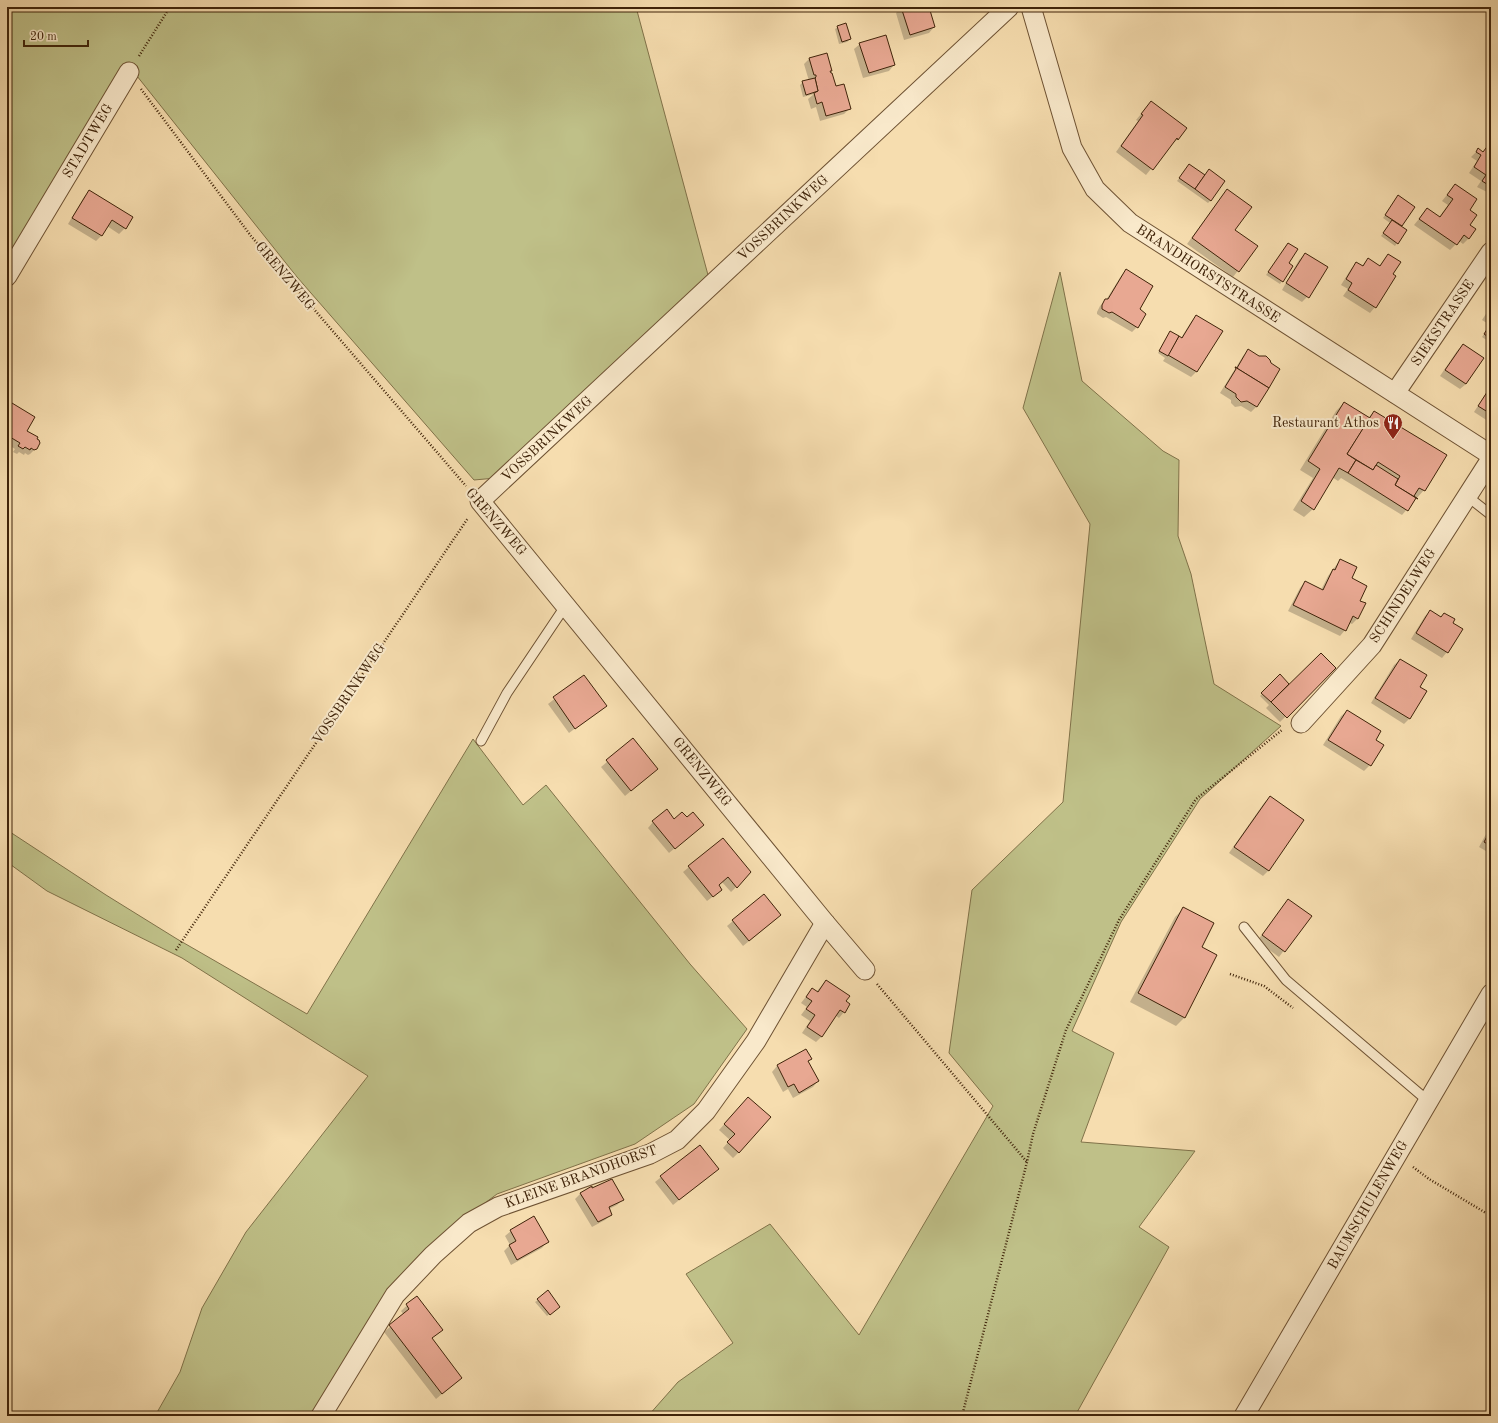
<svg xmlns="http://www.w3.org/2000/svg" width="1498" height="1423" viewBox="0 0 1498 1423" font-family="'Old Standard TT',serif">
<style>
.green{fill:#bfc088;stroke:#807249}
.shadow{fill:#0003}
.building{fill:#e8a892;stroke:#40240a}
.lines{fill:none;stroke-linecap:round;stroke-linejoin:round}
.lane-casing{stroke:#6e5233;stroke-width:11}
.street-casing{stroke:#6e5233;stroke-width:21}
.path{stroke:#40240a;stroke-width:2.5;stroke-dasharray:1 2;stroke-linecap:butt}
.lane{stroke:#f9e9cb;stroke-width:9}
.street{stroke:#f9e9cb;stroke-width:19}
.labels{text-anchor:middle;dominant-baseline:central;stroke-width:4;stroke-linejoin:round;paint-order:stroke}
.street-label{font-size:14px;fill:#40240a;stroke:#f9e9cb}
.poi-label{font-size:14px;fill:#40240a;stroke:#f9e9cb;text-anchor:end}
</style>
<rect width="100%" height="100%" fill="#f6ddaf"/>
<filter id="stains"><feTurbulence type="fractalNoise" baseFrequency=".005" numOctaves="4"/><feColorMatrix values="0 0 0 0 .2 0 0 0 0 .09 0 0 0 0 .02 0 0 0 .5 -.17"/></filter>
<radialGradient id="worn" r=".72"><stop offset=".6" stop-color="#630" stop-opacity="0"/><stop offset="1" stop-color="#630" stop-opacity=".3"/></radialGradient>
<!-- green -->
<g class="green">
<polygon points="7,7 636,7 708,275 496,478 474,480 297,277 133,71 7,261"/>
<polygon points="1060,272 1082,381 1163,451 1179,460 1178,536 1191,574 1214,684 1281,726 1200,799 1121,922 1072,1031 1114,1053 1081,1142 1195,1151 1139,1227 1169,1247 1075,1416 648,1416 678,1382 733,1343 686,1274 770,1224 859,1335 993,1106 949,1053 972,890 1063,802 1090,524 1023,408"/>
<polygon points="473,739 523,805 546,785 690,964 747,1029 694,1104 635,1144 497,1194 445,1233 312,1416 155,1416 180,1372 202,1308 246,1232 368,1076 182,958 47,891 7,862 7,830 106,895 177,939 307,1014"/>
</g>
<!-- shadow -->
<g class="shadow">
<polygon points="884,7 928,7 934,27 929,33 904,40 896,13 901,8 886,12"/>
<polygon points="838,27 850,39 847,42 839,44 835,29"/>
<polygon points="860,44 894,65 889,71 863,78 854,49"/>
<polygon points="810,58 829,71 835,88 850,108 844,114 820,121 816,107 811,109 808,99 814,94 803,97 800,85 803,82 809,81 804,64"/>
<polygon points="1151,102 1186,128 1178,139 1172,144 1171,144 1146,175 1116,152 1138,121 1136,120"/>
<polygon points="1489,146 1491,147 1491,191 1489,193 1477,187 1481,181 1469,173 1477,161 1471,157 1478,150 1482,153"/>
<polygon points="1187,168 1205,176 1211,200 1208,203 1177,181"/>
<polygon points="1455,185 1468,210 1469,238 1463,244 1459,241 1450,250 1414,225 1427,209 1439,217 1448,205 1442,201"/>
<polygon points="1227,190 1234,230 1257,246 1233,277 1187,244 1222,196"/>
<polygon points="90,191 125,228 119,234 107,226 101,236 96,241 68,224 84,197"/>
<polygon points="1396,199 1414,207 1400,227 1397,243 1395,246 1381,236 1390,223 1383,218"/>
<polygon points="1286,247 1288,264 1282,281 1280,284 1266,275"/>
<polygon points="1305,254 1307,297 1302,302 1282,290 1299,260"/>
<polygon points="1388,255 1392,275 1375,307 1370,313 1343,296 1348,289 1341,285 1351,269 1357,263 1361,267 1368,259 1379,266"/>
<polygon points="1126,271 1138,310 1137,327 1132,332 1106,317 1103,318 1097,314 1097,312 1100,306 1106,300 1121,276"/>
<polygon points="1491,306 1491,343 1482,337 1490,325 1482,320"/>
<polygon points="1196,316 1196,372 1191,377 1163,361 1165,358 1158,353 1168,335 1181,338 1191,322"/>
<polygon points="1463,345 1482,358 1466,384 1460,389 1440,376 1457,351"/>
<polygon points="1249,351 1279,370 1256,407 1251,412 1241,406 1235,407 1231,403 1231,400 1220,393 1243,356"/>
<polygon points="1491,386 1491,423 1474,412"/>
<polygon points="7,401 36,448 30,454 28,455 25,453 24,455 19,452 17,454 13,452 15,449 7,444"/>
<polygon points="1344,403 1368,418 1374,412 1424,490 1402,515 1341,478 1338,481 1332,477 1313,509 1304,517 1293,510 1313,478 1300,470 1336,411"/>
<polygon points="1340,560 1351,579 1359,601 1358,618 1352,624 1349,623 1345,630 1340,636 1288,611 1300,588 1305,582 1321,590 1328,576"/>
<polygon points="1431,611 1441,617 1444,614 1447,652 1442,658 1411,639 1425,616"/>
<polygon points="1400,660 1419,687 1410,718 1404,724 1371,703 1394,665"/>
<polygon points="1335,668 1280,722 1266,708 1269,705 1260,696 1280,676 1282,690 1283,691"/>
<polygon points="584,676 605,706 569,733 548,704"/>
<polygon points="1347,711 1370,765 1364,771 1323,745 1341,716"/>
<polygon points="633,740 657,769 625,796 601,767"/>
<polygon points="1270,797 1303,820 1268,871 1263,876 1229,853 1264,803"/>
<polygon points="674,820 697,830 669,853 648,828 653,822"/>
<polygon points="1491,825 1491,854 1479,847"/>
<polygon points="723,839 736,887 731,892 722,882 718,886 715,895 707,901 683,872"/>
<polygon points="764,895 775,920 743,946 727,926"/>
<polygon points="1288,900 1310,916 1279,957 1257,941"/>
<polygon points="1184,908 1200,947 1185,1017 1176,1026 1130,1002 1175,917"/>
<polygon points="826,981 844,1002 844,1012 839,1018 835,1015 822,1036 816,1042 802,1033 810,1021 801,1015 807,1007 801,1003 812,989 816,992"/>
<polygon points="806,1050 811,1059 808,1062 818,1081 813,1087 793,1098 788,1089 783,1092 772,1072 777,1066"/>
<polygon points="748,1098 739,1152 733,1158 723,1148 730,1140 719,1130"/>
<polygon points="700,1146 717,1169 673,1205 655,1182"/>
<polygon points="592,1189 622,1200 617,1205 609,1209 611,1215 605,1220 592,1227 575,1199 581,1193"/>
<polygon points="511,1231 547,1242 542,1248 511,1265 504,1251 510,1245 505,1236"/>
<polygon points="416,1297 441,1330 431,1339 461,1378 436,1399 384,1332 404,1315 401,1311"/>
<polygon points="538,1300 556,1309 547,1316 535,1302"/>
</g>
<!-- building -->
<g class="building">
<polygon points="901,7 929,7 935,27 910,35"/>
<polygon points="846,23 851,39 842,42 837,26"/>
<polygon points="886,35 895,65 869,73 859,43"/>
<polygon points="827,53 832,71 830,71 831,73 832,73 836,86 844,84 851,109 826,116 822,102 817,104 814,93 818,91 815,78 816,77 816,75 814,75 809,58"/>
<polygon points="815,78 818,91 806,95 802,81"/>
<polygon points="1151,101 1187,128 1178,140 1177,138 1153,170 1121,146 1143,115 1141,114"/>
<polygon points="1489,144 1491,146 1490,186 1482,181 1486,175 1474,167 1481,155 1476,152 1478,148 1483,152"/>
<polygon points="1189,164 1205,175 1195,189 1179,178"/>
<polygon points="1209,169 1225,181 1211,201 1195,189"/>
<polygon points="1455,184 1477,199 1470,210 1477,215 1470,225 1476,229 1469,239 1464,235 1457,245 1419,219 1427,208 1440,217 1453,199 1447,195"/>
<polygon points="1227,189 1252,207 1235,230 1258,246 1239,272 1192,238"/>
<polygon points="89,190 133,217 126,229 112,220 102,236 72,218"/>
<polygon points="1398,195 1415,207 1402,226 1385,215"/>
<polygon points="1392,220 1407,230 1398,244 1383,233"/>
<polygon points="1288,243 1298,249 1289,263 1293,266 1283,282 1268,272"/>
<polygon points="1305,253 1328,267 1309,298 1286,283"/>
<polygon points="1388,254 1401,262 1393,274 1396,276 1376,308 1348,290 1352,283 1346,279 1356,262 1363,266 1368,258 1380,266"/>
<polygon points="1126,269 1153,286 1140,309 1146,314 1138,328 1112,312 1109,313 1102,309 1102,305 1105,299 1108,299"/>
<polygon points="1196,315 1223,331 1197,372 1168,355 1179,336 1182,338"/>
<polygon points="1491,323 1491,339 1484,334"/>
<polygon points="1170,331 1179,336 1168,356 1159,351"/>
<polygon points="1463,344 1484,358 1466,384 1445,370"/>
<polygon points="1248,349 1259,356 1266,356 1270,360 1271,363 1280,369 1269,388 1235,367 1237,368"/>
<polygon points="1235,367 1269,388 1257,407 1247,401 1241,402 1236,397 1236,394 1225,387 1236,369"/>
<polygon points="1491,386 1491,414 1478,406"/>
<polygon points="7,400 35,417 27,431 38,437 37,439 39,440 40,443 37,449 34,450 31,448 30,450 25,447 23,449 18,446 20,443 10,437 7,443"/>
<polygon points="1344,402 1370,418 1347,454 1356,460 1354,463 1348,473 1339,468 1314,510 1301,501 1320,469 1308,461"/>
<polygon points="1374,411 1447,455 1425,491 1419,488 1414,496 1418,499 1395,485 1400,476 1378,462 1373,470 1347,454"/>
<polygon points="1356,460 1373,470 1376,465 1398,479 1395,485 1416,498 1408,511 1348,473"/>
<polygon points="1340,559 1357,567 1352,578 1367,586 1360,601 1366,603 1358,619 1353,616 1346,631 1293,605 1305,581 1323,590 1333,569 1335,570"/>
<polygon points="1430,610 1441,617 1444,613 1455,619 1453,623 1463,629 1448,653 1416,633"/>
<polygon points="1321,653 1336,668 1287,718 1271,702"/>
<polygon points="1400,659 1427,675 1420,687 1427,691 1410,719 1375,698"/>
<polygon points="1280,674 1289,684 1271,702 1261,693"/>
<polygon points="584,675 607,706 575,729 553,697"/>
<polygon points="1347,710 1381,731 1376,740 1384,745 1371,766 1328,740"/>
<polygon points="633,738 658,769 631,791 606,760"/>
<polygon points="1270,796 1304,820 1269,871 1234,847"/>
<polygon points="667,809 674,819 682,812 687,817 693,812 704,825 675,849 652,821"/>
<polygon points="1491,829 1491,846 1484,842"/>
<polygon points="723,838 751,872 737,888 728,877 719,885 722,890 713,897 688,866"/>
<polygon points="764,894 781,915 749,941 732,920"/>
<polygon points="1288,899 1312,916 1285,952 1262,935"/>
<polygon points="1183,907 1214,923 1202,947 1217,955 1185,1018 1138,993"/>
<polygon points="826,980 850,996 846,1001 850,1004 845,1013 840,1010 822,1037 807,1027 815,1015 806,1009 812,1001 806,997 812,988 818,992"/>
<polygon points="806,1049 812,1059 808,1061 819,1081 799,1093 794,1084 788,1087 777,1065"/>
<polygon points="748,1097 771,1117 739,1153 727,1142 735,1134 724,1124"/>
<polygon points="700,1145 719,1169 679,1200 660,1176"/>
<polygon points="612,1179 624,1200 609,1207 612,1215 598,1222 580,1193 592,1186 592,1188"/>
<polygon points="534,1216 549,1242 517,1260 509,1245 516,1241 510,1230"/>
<polygon points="548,1290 560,1307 550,1315 537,1299"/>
<polygon points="417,1296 443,1330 432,1338 462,1378 442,1394 389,1325 409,1309 406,1304"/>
</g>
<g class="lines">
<defs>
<g id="lane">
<polyline points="1467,496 1491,515"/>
<polyline points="481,741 507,693 566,605"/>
<polyline points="1244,927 1286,980 1428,1101"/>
</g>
<g id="street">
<polyline points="1031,7 1072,148 1095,189 1130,223 1491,455"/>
<polyline points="7,276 129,72"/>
<polyline points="1395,393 1491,252"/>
<polyline points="1301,723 1372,645 1491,459"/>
<polyline points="865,970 825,923 480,501 1009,7"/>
<polyline points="321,1416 395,1295 433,1255 469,1223 498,1207 650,1154 677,1140 706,1111 756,1041 825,923"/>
<polyline points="1244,1416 1491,994"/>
</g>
</defs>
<!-- lane casing -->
<use href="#lane" class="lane-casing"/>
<!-- street casing -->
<use href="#street" class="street-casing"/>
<!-- path -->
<g class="path">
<polyline points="139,56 170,7"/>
<polyline points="141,89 251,236 466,486"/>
<polyline points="176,950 468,518"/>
<polyline points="1230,974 1264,986 1293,1008"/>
<polyline points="877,984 1027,1162"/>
<polyline points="1413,1167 1429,1179 1491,1216"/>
<polyline points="962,1416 1027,1162 1033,1134 1066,1030 1119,920 1196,799 1282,730"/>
</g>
<!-- lane -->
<use href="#lane" class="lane"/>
<!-- street -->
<use href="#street" class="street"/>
</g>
<!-- icons -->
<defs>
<symbol id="restaurant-pin" viewBox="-11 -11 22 30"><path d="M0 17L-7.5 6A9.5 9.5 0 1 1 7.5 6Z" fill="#8f2418" stroke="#f9e9cb"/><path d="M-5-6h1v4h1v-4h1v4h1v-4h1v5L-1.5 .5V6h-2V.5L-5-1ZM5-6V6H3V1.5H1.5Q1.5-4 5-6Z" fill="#fff"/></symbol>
</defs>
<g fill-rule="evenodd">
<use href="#restaurant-pin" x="1382" y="412" width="22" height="30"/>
</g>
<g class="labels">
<!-- street labels -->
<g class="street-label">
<text transform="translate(88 141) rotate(-59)">STADTWEG</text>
<text transform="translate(783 218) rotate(-43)">VOSSBRINKWEG</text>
<text transform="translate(1208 274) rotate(33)">BRANDHORSTSTRASSE</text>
<text transform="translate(285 276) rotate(50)">GRENZWEG</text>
<text transform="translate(1443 323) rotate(-56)">SIEKSTRASSE</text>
<text transform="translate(547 439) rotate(-43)">VOSSBRINKWEG</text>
<text transform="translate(496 522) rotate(49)">GRENZWEG</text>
<text transform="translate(1403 596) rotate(-57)">SCHINDELWEG</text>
<text transform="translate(349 694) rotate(-56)">VOSSBRINKWEG</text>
<text transform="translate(702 772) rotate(51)">GRENZWEG</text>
<text transform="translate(581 1177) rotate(-20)">KLEINE BRANDHORST</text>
<text transform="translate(1368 1205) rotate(-60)">BAUMSCHULENWEG</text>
</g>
<!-- poi labels -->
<g class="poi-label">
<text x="1379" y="423">Restaurant Athos</text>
</g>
</g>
<!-- margin -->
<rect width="1498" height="1423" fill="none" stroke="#f6ddaf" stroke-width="24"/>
<rect x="8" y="8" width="1482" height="1407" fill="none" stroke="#40240a" stroke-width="2"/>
<rect x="12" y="12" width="1474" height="1399" fill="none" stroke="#40240a"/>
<!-- scale -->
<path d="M24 40v6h64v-6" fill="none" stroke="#40240a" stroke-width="2"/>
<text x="30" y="40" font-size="12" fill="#40240a" stroke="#f9e9cb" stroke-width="3" paint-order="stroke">20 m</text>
<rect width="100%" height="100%" filter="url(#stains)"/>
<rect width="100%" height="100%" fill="url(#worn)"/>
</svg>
